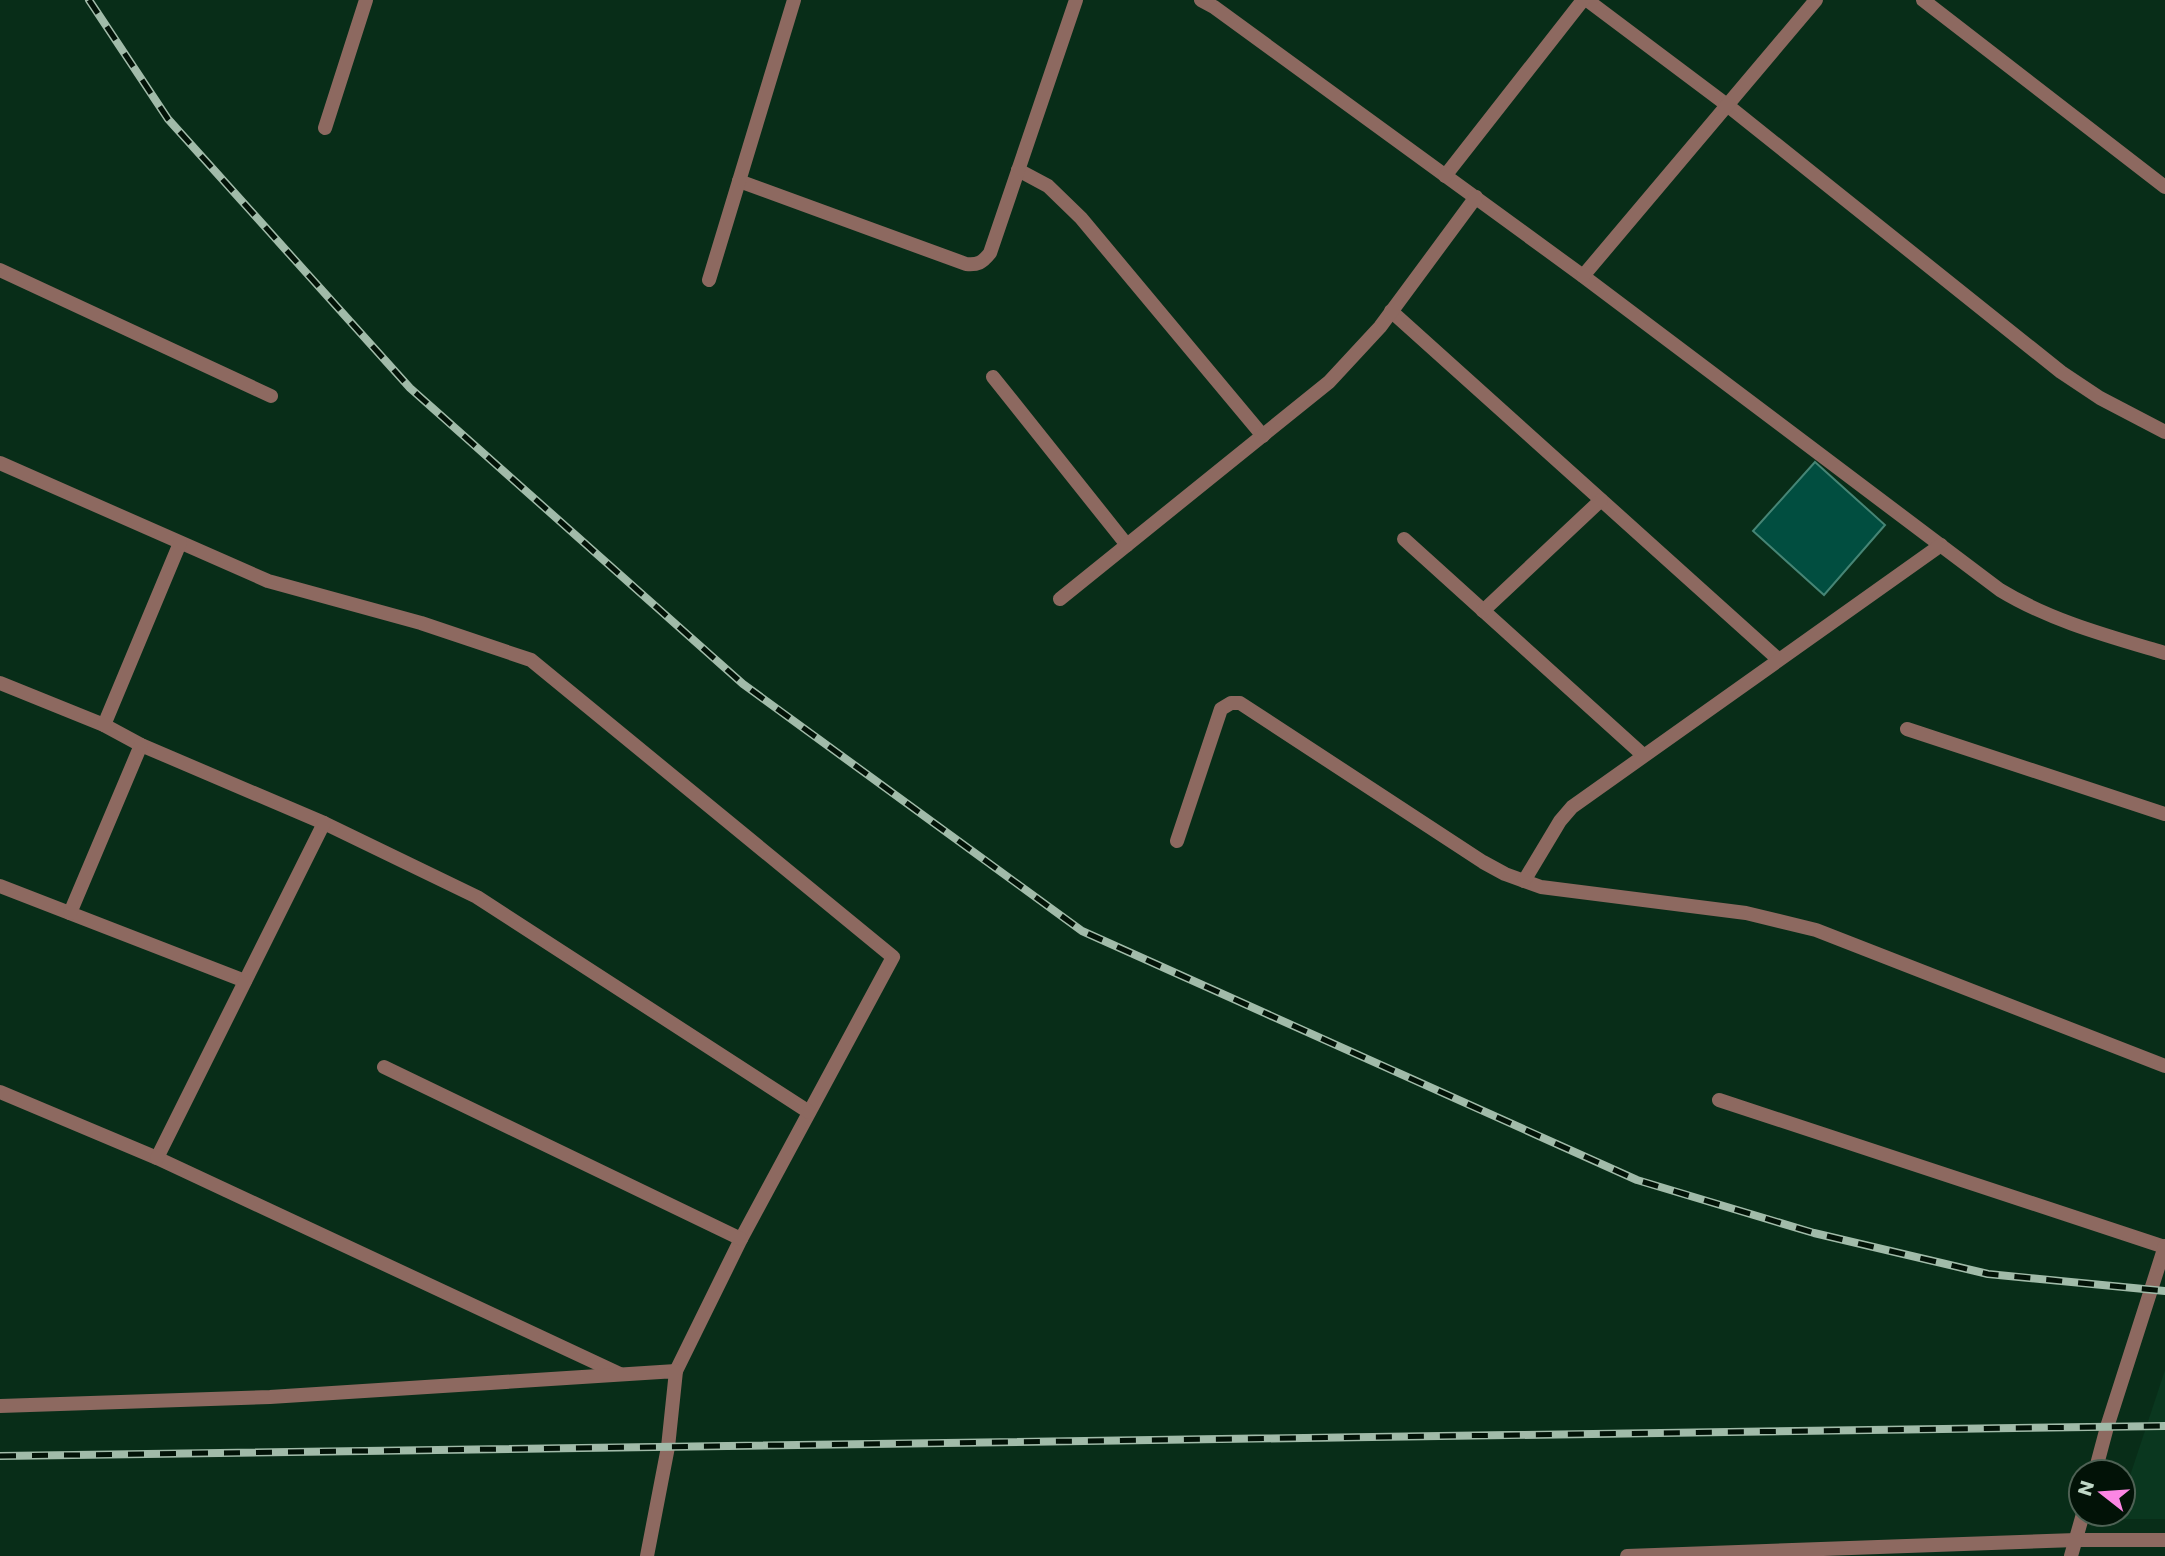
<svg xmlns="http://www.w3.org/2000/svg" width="2165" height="1556" viewBox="0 0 2165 1556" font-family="Poppins,sans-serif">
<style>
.built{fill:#0a371f}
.building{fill:#014e40;stroke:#468575;stroke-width:2}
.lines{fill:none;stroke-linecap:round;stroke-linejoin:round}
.minor{stroke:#8d6960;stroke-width:14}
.tertiary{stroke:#8d6960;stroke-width:14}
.rail-casing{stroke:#a1bba9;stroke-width:8}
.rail{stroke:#021207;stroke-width:5;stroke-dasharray:16;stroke-linecap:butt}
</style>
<rect width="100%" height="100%" fill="#082d18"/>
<!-- built -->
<polygon class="built" points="2165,1370 2165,1519 2116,1519 2117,1514 2123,1514 2123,1497"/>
<!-- building -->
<polygon class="building" points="1815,462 1885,525 1824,595 1753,531"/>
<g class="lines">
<!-- minor -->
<g class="minor">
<path d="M1201 0 1214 7 1583 276 2000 590C2051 621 2108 636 2165 653"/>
<polyline points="1587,0 1727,105 2061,372 2100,398 2165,432"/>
<polyline points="1923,0 2165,187"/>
<polyline points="325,128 366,0"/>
<polyline points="1018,170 1048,186 1081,218 1263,436"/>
<polyline points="1445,176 1583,0"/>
<path d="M739 181 966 264C978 265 982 263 990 253L1076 0"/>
<polyline points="0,270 271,396"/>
<polyline points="1583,276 1816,0"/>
<polyline points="709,280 794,0"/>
<polyline points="1391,311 1778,659"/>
<polyline points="993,377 1127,545"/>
<polyline points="0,463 268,581 421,623 531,660 893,957 741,1239 676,1371"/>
<polyline points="1404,539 1643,755"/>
<polyline points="1060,599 1329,382 1380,327 1476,197"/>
<polyline points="1483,611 1601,500"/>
<polyline points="0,683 104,725 141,745 324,823 477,897 809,1112"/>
<polyline points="104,725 180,543"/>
<polyline points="1907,729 2165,814"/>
<polyline points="1177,841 1221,709 1231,703 1240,703 1483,862 1505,874 1541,887 1746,913 1816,930 2165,1066"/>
<polyline points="1524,881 1560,821 1572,807 1941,545"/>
<polyline points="0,886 245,981"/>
<polyline points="70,913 141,745"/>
<polyline points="384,1067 741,1239"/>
<polyline points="0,1092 157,1158 620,1374"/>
<polyline points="1719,1100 2165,1247"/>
<polyline points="157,1158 324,823"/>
<polyline points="0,1406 270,1397 676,1371 668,1447 647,1556"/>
<polyline points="1627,1556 2076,1540"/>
</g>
<!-- tertiary -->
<g class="tertiary">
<polyline points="2095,1472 2107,1427 2165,1246"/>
<polyline points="2076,1540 2165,1540"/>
<polyline points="2071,1556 2083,1514"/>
</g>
<defs>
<g id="rail">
<polyline points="89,0 168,119 410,388 743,684 1082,931 1637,1180 1814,1233 1988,1274 2165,1291"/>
<polyline points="0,1456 2165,1426"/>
</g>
</defs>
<!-- rail casing -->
<use href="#rail" class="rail-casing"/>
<!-- rail -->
<use href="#rail" class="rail"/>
</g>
<!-- north arrow -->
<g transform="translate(2102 1493) rotate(287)"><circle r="33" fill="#021207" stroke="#4e6154" stroke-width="2"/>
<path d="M0-5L12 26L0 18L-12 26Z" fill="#fc86e4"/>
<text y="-10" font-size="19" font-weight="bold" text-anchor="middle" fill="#c0d8c7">N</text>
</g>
</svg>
